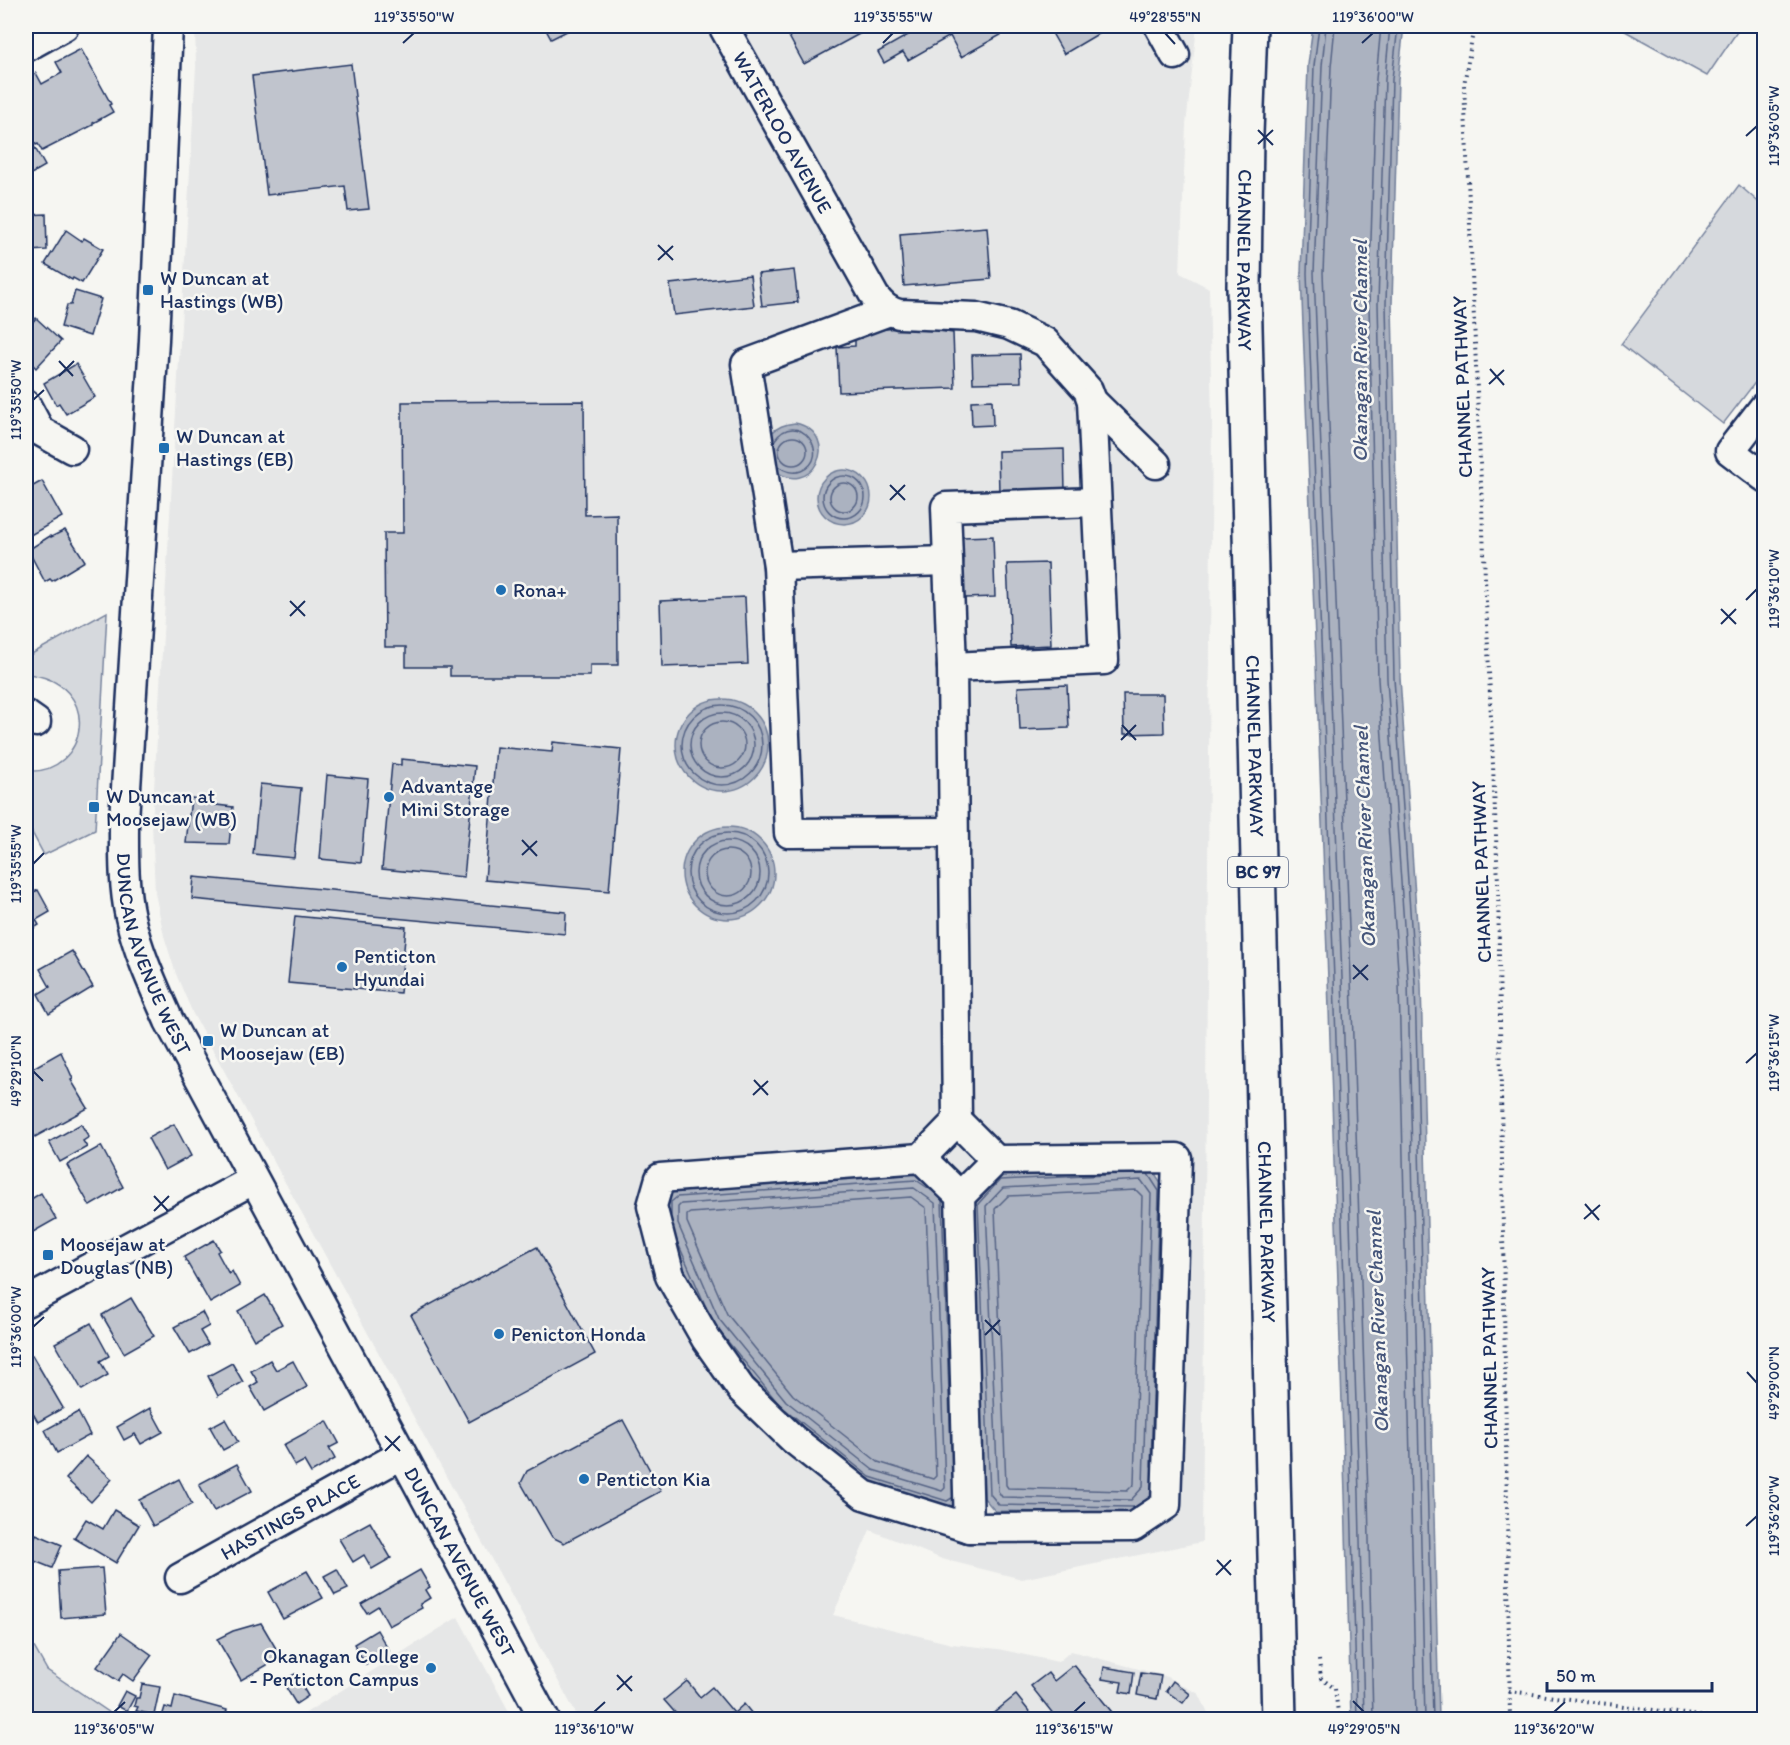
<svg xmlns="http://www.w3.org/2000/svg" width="1790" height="1745" viewBox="0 0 1790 1745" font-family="Itim,sans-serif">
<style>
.built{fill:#e6e7e7}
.green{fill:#d6d9dd;stroke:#78849e;stroke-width:1.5}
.water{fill:#abb2c0;stroke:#717e99;stroke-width:1.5}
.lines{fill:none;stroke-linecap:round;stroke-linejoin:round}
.shore{stroke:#556385;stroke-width:1.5}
.building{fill:#c0c4cd;stroke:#1b2f5e;stroke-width:1.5}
.minor-casing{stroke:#1b2f5e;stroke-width:33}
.highway-casing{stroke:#1b2f5e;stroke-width:38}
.path{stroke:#1b2f5e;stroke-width:4;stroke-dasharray:1.5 4.5;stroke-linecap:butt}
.minor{stroke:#f6f6f2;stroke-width:28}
.highway{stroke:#f6f6f2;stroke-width:33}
.ticks{fill:none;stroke:#1b2f5e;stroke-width:2}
.poi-dot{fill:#1f6fb2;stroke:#f6f6f2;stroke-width:2}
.labels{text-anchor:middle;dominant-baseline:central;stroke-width:5;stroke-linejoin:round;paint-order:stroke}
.shield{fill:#f6f6f2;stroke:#5d6b8a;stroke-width:1.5}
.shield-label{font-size:18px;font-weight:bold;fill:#1b2f5e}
.street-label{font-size:20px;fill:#1b2f5e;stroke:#f6f6f2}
.poi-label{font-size:20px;fill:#1b2f5e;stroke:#f6f6f2;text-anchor:start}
.water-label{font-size:21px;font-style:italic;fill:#46567b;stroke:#f6f6f2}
.neatline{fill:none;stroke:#1b2f5e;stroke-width:2}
.ticks-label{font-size:15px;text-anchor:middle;fill:#1b2f5e}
</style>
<rect width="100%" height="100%" fill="#f6f6f2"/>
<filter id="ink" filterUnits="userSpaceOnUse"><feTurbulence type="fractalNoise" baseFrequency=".0167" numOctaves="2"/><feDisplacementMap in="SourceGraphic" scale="12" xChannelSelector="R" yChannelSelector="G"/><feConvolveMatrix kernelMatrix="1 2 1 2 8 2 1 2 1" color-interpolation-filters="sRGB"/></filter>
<g filter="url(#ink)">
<!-- built -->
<g class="built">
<polygon points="195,26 1197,26 1186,125 1180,273 1209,288 1212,421 1202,1542 1022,1579 942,1559 870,1530 833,1615 952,1644 998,1649 1058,1662 1071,1651 1165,1676 1199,1694 1211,1719 579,1719 193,1014 176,974 164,936 155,893 152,824 196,67"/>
<polygon points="458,1617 513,1719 296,1719"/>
</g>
<!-- green -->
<g class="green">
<polygon points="1616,26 1741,26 1707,76"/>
<polygon points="1739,185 1764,207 1764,371 1723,424 1621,344"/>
<path d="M107 612 95 830 44 855 26 821V771C89 776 105 681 26 674V657Z"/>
<polygon points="26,1633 47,1670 119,1719 26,1719"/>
</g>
<!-- water -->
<g class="water">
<polygon points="1313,26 1404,26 1398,79 1392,304 1400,678 1421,983 1439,1719 1351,1719 1345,1494 1328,979 1301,273 1308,65"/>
<path d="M795 423C845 434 811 503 772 468L770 434C778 427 784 424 795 423Z"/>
<circle cx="844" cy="497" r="27"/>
<circle cx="722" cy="745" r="46"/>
<circle cx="728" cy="873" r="46"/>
<polygon points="1150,1166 1165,1189 1157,1492 1138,1513 995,1511 984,1498 972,1201 996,1174"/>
<polygon points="919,1174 948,1194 959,1502 949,1507 867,1482 777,1411 707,1326 665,1227 665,1200 673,1191"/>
</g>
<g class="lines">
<!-- shore -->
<g class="shore">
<polyline points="1319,26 1314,66 1307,273 1334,979 1351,1494 1357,1720"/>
<polyline points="1326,26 1322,66 1314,273 1342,978 1359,1494 1364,1720"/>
<polyline points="1335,26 1331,67 1323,273 1351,978 1368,1494 1373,1720"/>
<polyline points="1381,26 1376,79 1369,304 1378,679 1399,984 1416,1720"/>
<polyline points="1390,26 1385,79 1378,304 1387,679 1408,983 1425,1720"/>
<polyline points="1398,26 1392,79 1386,304 1394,678 1415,983 1433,1720"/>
<circle cx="793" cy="451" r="14"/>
<path d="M774 441C797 406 835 457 801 471 793 474 784 471 778 466"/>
<circle cx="844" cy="497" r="21"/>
<circle cx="844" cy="497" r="14"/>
<circle cx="722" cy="745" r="40"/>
<circle cx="722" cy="745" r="32"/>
<circle cx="722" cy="745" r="23"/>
<circle cx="728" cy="873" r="40"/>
<circle cx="728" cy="873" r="32"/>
<circle cx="728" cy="873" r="23"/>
<polyline points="1148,1174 1159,1191 1151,1466"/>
<polyline points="1108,1175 1000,1180 978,1204 990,1494 999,1505 1134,1507"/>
<polygon points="1141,1180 1151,1194 1143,1487 1131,1500 1002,1497 998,1491 986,1206 1003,1188"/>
<polygon points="914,1188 935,1203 945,1488 942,1491 873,1470 786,1401 719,1319 678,1224 678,1207 681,1204"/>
<polygon points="1136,1190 1142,1196 1134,1484 1127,1491 1008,1488 1006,1485 995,1209 1008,1196"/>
<polygon points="911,1197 926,1208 936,1476 933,1479 878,1462 793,1395 727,1314 687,1222 687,1215 690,1213"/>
<polyline points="942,1201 951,1448"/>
<polyline points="671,1215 671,1202 677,1197 916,1180 931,1190"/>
<polyline points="677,1241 706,1307"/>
<polyline points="720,1332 778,1403"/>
<polyline points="786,1410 870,1477 947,1501 952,1498"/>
</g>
</g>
<!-- building -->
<g class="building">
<polygon points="544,26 577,26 551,39"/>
<polygon points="796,26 874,26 804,64 786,31"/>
<polygon points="924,26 1017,26 961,57 950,36 908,60 903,52 884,63 878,52"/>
<polygon points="1048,26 1106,26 1108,28 1064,54"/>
<polygon points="81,49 111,104 109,105 113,112 93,123 93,125 42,151 38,144 36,145 26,126 26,78 36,73 42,84 62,73 56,62"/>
<polygon points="351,64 369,209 348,211 345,186 267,195 252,76"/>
<polygon points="26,132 45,166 26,177"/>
<polygon points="46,214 47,250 26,251 26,215"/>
<polygon points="987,227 991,279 904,286 900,234"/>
<polygon points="66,230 82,241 84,238 103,249 82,283 73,278 72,280 45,264"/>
<polygon points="794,270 798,302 762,306 758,274"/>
<polygon points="750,275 754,306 674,315 670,284"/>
<polygon points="75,291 101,299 90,336 61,327 67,305 71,305"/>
<polygon points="36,318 61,341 36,368 26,358 26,330"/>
<polygon points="904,328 927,329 953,333 955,388 839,392 837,347 855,346 855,337 885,329"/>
<polygon points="1020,354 1021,382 973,383 972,355"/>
<polygon points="76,364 95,397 66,414 59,403 56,405 44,383"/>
<polygon points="992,400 993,425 972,426 971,401"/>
<polygon points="584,401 585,515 617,514 618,665 590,665 590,676 450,676 450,667 406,667 406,647 385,647 384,533 403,533 402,402"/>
<polygon points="1064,449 1065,491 999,493 998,451"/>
<polygon points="42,481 62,517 27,537 26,490"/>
<polygon points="65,530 85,561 52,581 50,579 45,582 28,550 50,536 51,537"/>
<polygon points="993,536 995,597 964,598 962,537"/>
<polygon points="1048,563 1051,645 1011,647 1007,564"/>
<polygon points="745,597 748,664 662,667 660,601"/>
<polygon points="1067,685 1069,728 1020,730 1018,687"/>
<polygon points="1123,694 1163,694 1164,733 1124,734"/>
<polygon points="553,742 621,749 609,891 485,880 496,747 552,752"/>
<polygon points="401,759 475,766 464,877 382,869 392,764 401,765"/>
<polygon points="327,775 368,779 361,863 320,859"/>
<polygon points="260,784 301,788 294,858 253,854"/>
<polygon points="191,798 200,799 200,803 233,807 229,844 186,843"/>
<polygon points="194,877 566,912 565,934 192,899"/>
<polygon points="38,890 50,912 36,920 39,925 26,933 26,896"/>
<polygon points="295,916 406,927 400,993 288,983"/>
<polygon points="72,951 93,987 49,1014 38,994 50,987 40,969"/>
<polygon points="61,1052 73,1079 71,1080 88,1108 35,1137 26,1120 27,1119 26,1116 26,1072"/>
<polygon points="81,1124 89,1137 83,1141 87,1147 60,1162 49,1142"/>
<polygon points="174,1124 191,1156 165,1170 148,1138"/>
<polygon points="101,1146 123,1187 90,1206 67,1165"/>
<polygon points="41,1193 56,1219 26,1236 26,1202"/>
<polygon points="214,1240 220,1250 217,1252 229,1274 232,1271 240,1286 210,1303 184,1257"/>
<polygon points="537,1247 595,1354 469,1422 411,1315"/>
<polygon points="265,1295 282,1324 254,1340 238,1311"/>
<polygon points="131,1298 154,1336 124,1353 102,1315"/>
<polygon points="202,1312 209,1326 200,1331 208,1344 190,1354 174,1327"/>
<polygon points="91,1323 109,1356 100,1361 108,1375 82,1390 55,1343"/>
<polygon points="32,1355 63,1408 38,1422 26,1401 26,1359"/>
<polygon points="270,1360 276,1370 293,1361 307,1387 264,1411 250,1387 258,1382 251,1371"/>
<polygon points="232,1363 243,1382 218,1396 208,1376"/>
<polygon points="150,1408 163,1432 141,1444 135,1434 124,1440 117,1427"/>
<polygon points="78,1412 90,1435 57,1453 45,1430"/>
<polygon points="225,1419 238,1442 223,1450 210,1427"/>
<polygon points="623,1420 661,1491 564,1543 552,1537 521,1483 527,1471"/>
<polygon points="327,1421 339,1443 329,1448 335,1459 311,1473 304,1461 295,1466 283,1445"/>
<polygon points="86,1456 112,1479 91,1502 66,1479"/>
<polygon points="237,1464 252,1491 214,1511 199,1484"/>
<polygon points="179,1479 192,1504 153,1526 139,1500"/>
<polygon points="114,1510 139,1525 116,1563 74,1538 86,1519 103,1529"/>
<polygon points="370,1522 391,1558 372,1569 364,1555 353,1562 339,1539"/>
<polygon points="36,1534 62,1545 52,1568 27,1558"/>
<polygon points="102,1568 106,1614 61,1618 58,1571"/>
<polygon points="337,1569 348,1589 335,1595 324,1576"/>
<polygon points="420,1570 430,1587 425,1590 430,1598 420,1604 422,1608 389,1626 378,1606 367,1613 361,1604"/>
<polygon points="307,1571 323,1598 283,1619 268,1592"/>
<polygon points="261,1623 281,1657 241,1680 217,1639 233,1631"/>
<polygon points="377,1630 389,1651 366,1665 354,1644"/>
<polygon points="121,1633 152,1655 133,1681 123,1674 118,1681 97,1667"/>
<polygon points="1074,1665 1115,1716 1110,1720 1058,1720 1031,1686 1048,1673 1054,1681"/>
<polygon points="1104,1667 1134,1672 1131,1694 1120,1692 1122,1682 1102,1679"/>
<polygon points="1141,1673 1161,1676 1157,1699 1137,1695"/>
<polygon points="295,1674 308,1696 296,1704 282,1681"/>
<polygon points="687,1681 700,1697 712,1687 734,1713 744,1704 757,1720 675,1720 678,1716 664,1700"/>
<polygon points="1173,1681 1190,1694 1183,1703 1166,1691"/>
<polygon points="142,1684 160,1687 154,1715 136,1711 138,1707 134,1706 136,1698 139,1698"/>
<polygon points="125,1691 135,1696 127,1711 117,1706"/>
<polygon points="1016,1695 1036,1720 992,1720 990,1716"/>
<polygon points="175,1696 227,1710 224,1720 161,1720 165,1707 172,1709"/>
</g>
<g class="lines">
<defs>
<g id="minor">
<path id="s1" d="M168 26 154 340 124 820C124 852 123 885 130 917 138 953 154 987 169 1021L545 1720"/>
<path id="s2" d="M723 26 875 297C882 306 888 311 899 314L976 317 1009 325 1045 342 1088 390 1092 401 1104 660 952 667 957 1121 921 1158 660 1178 652 1206 670 1276 706 1339 741 1389 793 1439 864 1495 969 1528 960 1196 921 1158"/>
<polyline points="1159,26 1175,55"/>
<polyline points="26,47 64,26"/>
<polyline points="889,311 746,364 778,566 789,833 953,832"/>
<polyline points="1092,401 1156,464"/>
<polyline points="26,405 40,431 72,449"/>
<polyline points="1764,407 1730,451 1764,477"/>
<polyline points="778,566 948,561"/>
<polyline points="952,667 946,507 1096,502"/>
<polyline points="26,715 36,722"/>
<polyline points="957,1121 996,1160"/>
<polyline points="960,1196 996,1160 1177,1158 1166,1505 1133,1527 969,1528"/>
<polyline points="26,1302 253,1180"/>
<path id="s3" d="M180 1578 401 1455"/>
</g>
<g id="highway">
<path id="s4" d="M1250 26 1246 134 1244 287 1279 1720"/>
</g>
</defs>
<!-- minor casing -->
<use href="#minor" class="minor-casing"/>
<!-- highway casing -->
<use href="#highway" class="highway-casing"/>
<!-- path -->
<g class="path">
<polyline points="1474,26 1464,85 1498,883 1510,1720"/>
<polyline points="1319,1660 1321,1678 1335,1689 1339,1720"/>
<polyline points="1509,1691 1730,1720"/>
</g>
<!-- minor -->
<use href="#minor" class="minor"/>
<!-- highway -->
<use href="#highway" class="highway"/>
</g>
</g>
<!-- ticks -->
<path class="ticks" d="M1165 33 1175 44M403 43 414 33M883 43 893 33M1362 43 1373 33M1258 130 1273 145M1746 136 1757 126M1258 144 1273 130M658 245 673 260M658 260 673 246M59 361 73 376M1490 369 1504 385M59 376 74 361M1489 384 1504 370M33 400 44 390M890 485 905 500M890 500 905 485M1746 600 1757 589M290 601 305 616M1721 609 1736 624M290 616 305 601M1721 624 1736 609M1122 725 1136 740M1121 740 1136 725M522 840 537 856M522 855 537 841M33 864 44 853M1353 965 1368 980M1353 979 1368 965M1746 1063 1757 1053M33 1071 43 1081M754 1080 768 1095M753 1095 768 1081M154 1196 168 1211M1585 1204 1599 1220M154 1211 169 1196M1584 1219 1600 1205M985 1320 1000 1335M33 1327 44 1317M985 1335 1000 1320M1747 1372 1757 1383M385 1436 400 1451M385 1451 400 1436M1746 1526 1757 1516M1217 1560 1231 1575M1216 1575 1231 1560M617 1675 632 1691M617 1690 632 1676M1353 1701 1364 1712M114 1712 125 1702M594 1712 605 1702M1074 1712 1085 1702M1554 1712 1565 1702"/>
<!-- markers -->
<g class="poi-dot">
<rect x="142" y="284" width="12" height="12" rx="3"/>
<rect x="158" y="442" width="12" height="12" rx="3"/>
<circle cx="501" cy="590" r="6"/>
<circle cx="389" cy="797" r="6"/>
<rect x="88" y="801" width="12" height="12" rx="3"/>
<circle cx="342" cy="967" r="6"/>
<rect x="202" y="1035" width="12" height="12" rx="3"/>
<rect x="42" y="1249" width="12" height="12" rx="3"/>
<circle cx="499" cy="1334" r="6"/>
<circle cx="584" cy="1479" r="6"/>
<circle cx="431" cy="1668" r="6"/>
</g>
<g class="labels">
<!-- shield labels -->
<rect class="shield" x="1228" y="857" width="60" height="30" rx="4.5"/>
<g class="shield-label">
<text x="1258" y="872">BC 97</text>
</g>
<!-- street labels -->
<g class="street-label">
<text stroke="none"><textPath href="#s2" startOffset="122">WATERLOO AVENUE</textPath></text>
<text stroke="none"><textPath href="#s4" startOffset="234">CHANNEL PARKWAY</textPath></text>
<text transform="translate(1462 387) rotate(-92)">CHANNEL PATHWAY</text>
<text stroke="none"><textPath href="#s4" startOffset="720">CHANNEL PARKWAY</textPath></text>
<text transform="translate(1481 872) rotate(-92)">CHANNEL PATHWAY</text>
<text stroke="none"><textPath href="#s1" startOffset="934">DUNCAN AVENUE WEST</textPath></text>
<text stroke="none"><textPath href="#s4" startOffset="1206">CHANNEL PARKWAY</textPath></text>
<text transform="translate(1489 1358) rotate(-91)">CHANNEL PATHWAY</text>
<text stroke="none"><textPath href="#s3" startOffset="126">HASTINGS PLACE</textPath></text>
<text stroke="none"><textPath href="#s1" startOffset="1618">DUNCAN AVENUE WEST</textPath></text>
</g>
<!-- poi labels -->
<g class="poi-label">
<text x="160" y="278">W Duncan at<tspan x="160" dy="23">Hastings (WB)</tspan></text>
<text x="176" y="436">W Duncan at<tspan x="176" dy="23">Hastings (EB)</tspan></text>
<text x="513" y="590">Rona+</text>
<text x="401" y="786">Advantage<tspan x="401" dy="23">Mini Storage</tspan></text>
<text x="106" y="796">W Duncan at<tspan x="106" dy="23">Moosejaw (WB)</tspan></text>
<text x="354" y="956">Penticton<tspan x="354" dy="23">Hyundai</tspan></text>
<text x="220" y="1030">W Duncan at<tspan x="220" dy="23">Moosejaw (EB)</tspan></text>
<text x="60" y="1244">Moosejaw at<tspan x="60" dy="23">Douglas (NB)</tspan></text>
<text x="511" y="1334">Penicton Honda</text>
<text x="596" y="1479">Penticton Kia</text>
<text x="419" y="1656" text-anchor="end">Okanagan College<tspan x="419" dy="23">- Penticton Campus</tspan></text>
</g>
<!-- water labels -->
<g class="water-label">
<text transform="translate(1359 351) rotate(-90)">Okanagan River Channel</text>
<text transform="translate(1364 837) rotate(-92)">Okanagan River Channel</text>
<text transform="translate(1377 1322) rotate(-92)">Okanagan River Channel</text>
</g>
</g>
<!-- margin -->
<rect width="1790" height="1745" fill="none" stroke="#f6f6f2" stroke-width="66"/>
<!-- scale -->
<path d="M1547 1682v9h165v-9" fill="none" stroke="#1b2f5e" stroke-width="3"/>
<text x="1556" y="1682" font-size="18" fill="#1b2f5e" stroke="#f6f6f2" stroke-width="4.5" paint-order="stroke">50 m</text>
<rect x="33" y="33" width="1724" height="1679" class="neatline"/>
<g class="ticks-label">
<text x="414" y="22">119°35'50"W</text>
<text x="893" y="22">119°35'55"W</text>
<text x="1165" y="22">49°28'55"N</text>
<text x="1373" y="22">119°36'00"W</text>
<text transform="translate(1774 126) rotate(-90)" y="5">119°36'05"W</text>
<text transform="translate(16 400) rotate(-90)" y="5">119°35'50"W</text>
<text transform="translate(1774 589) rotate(-90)" y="5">119°36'10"W</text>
<text transform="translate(16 864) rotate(-90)" y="5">119°35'55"W</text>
<text transform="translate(1774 1053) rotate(-90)" y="5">119°36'15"W</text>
<text transform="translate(16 1071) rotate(-90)" y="5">49°29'10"N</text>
<text transform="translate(16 1327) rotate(-90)" y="5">119°36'00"W</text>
<text transform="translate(1774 1383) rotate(-90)" y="5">49°29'00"N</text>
<text transform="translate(1774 1516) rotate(-90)" y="5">119°36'20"W</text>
<text x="114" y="1734">119°36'05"W</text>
<text x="594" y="1734">119°36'10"W</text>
<text x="1074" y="1734">119°36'15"W</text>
<text x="1364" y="1734">49°29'05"N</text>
<text x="1554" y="1734">119°36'20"W</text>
</g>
</svg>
